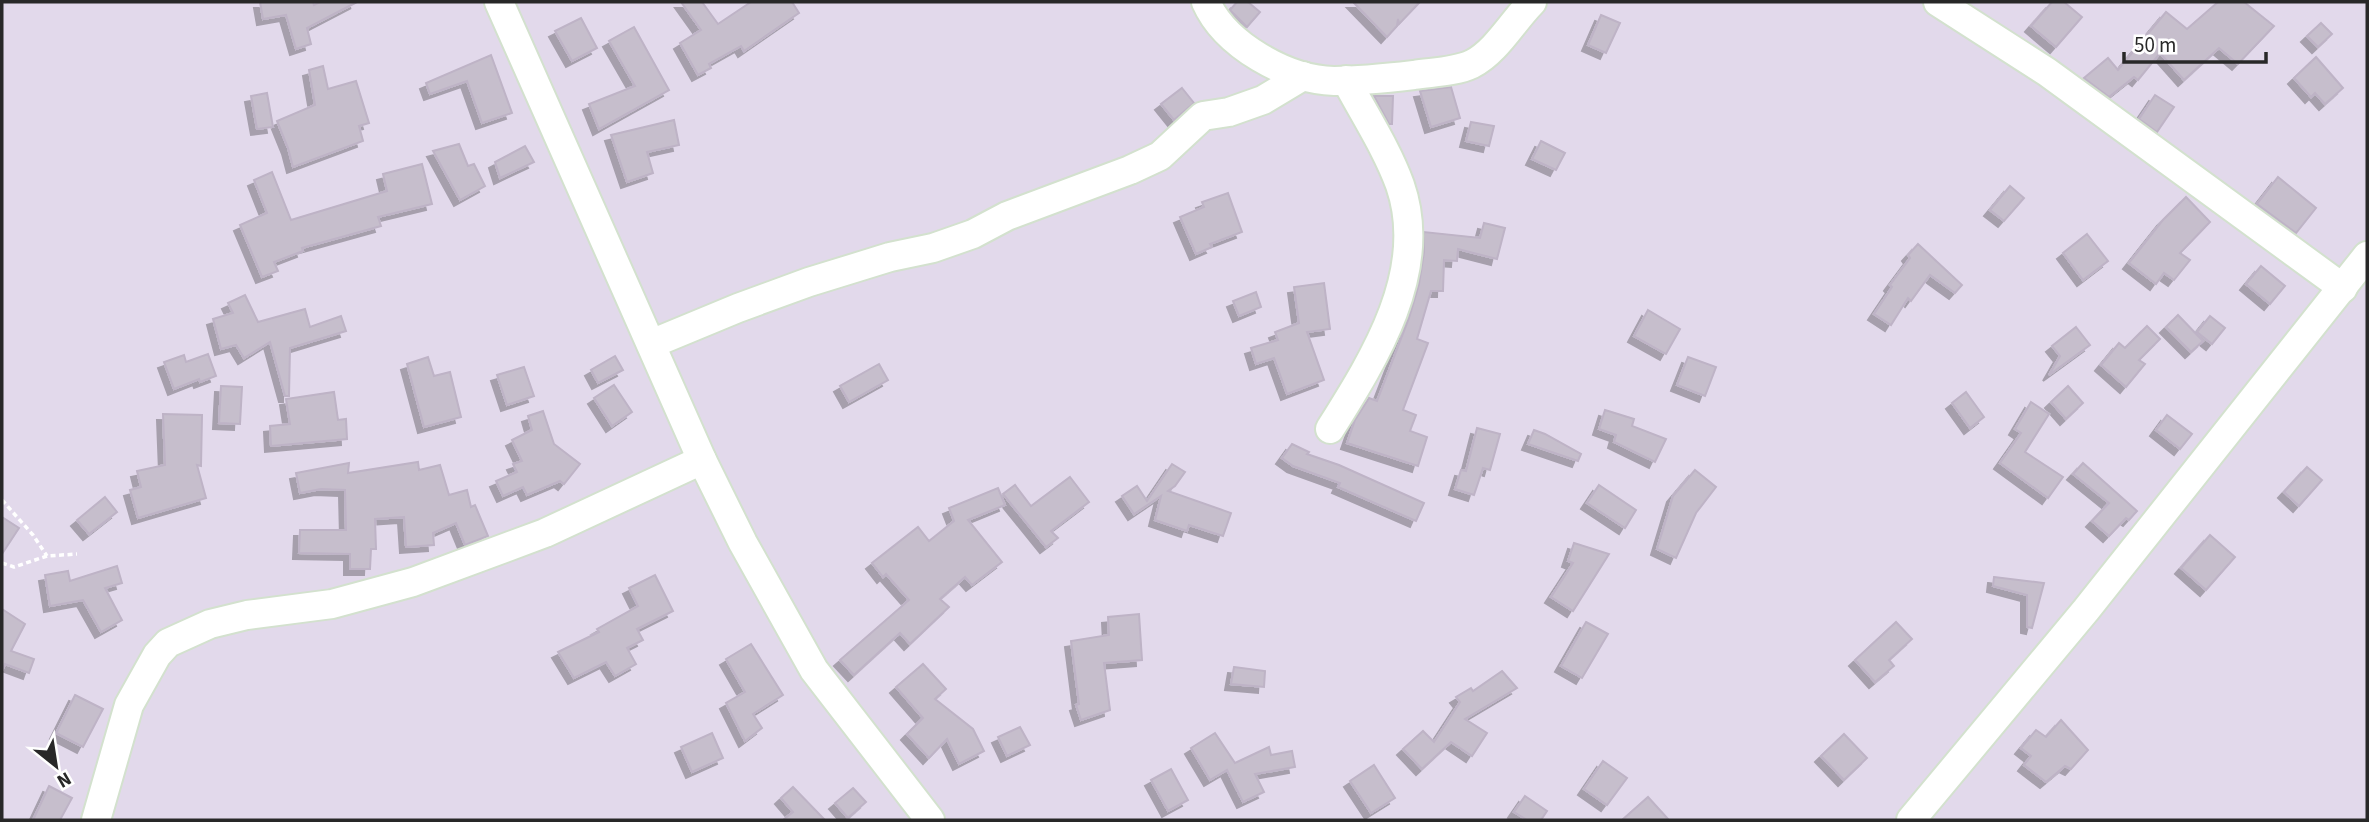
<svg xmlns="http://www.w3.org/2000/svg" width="2369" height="822" viewBox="0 0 2369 822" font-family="'Source Sans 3',sans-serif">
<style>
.building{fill:#c6becc;stroke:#beb3c6;stroke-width:2;filter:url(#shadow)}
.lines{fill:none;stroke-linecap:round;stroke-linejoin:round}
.minor-casing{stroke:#d3e1ce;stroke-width:32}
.path{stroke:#fff;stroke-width:3.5;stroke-dasharray:5 3.5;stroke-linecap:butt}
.minor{stroke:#fff;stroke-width:28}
</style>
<defs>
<filter id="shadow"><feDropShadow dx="-6" dy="6" stdDeviation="0" flood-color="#0004"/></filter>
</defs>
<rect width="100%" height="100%" fill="#e2d9eb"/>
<!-- building -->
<g class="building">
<polygon points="260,2 313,2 314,5 320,2 357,2 307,28 311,44 296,49 286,15 263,19"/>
<polygon points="681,2 702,2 718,24 751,2 792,2 799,13 744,51 741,46 709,64 711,68 698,75 680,43 701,30"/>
<polygon points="1237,2 1248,2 1260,12 1247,27 1230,10"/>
<polygon points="1353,2 1420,2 1399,24 1398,19 1397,26 1387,37"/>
<polygon points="2052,2 2064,2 2082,17 2056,47 2031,26"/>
<polygon points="2218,2 2244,2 2274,26 2238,64 2219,48 2184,80 2160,53 2138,80 2134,77 2109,97 2084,78 2108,58 2118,70 2166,12 2187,29"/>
<polygon points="1601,15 1620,23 1606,53 1588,45"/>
<polygon points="581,18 597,48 572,61 555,31"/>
<polygon points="2321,23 2332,34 2318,47 2307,36"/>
<polygon points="634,27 669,90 599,129 589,104 635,86 609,41"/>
<polygon points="491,55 512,113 482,123 467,81 430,94 426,83"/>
<polygon points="2316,57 2343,88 2325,104 2315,93 2311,97 2294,78"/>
<polygon points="323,66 328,89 356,81 369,123 359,126 363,141 293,167 288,148 277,121 315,105 309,70"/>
<polygon points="1451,87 1460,118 1431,127 1420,91"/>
<polygon points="1182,88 1194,103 1174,120 1161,104"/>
<polygon points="267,93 273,127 257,129 251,96"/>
<polygon points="2155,95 2174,107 2157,132 2139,119"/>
<polygon points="1374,96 1393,96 1392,124 1389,124"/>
<polygon points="674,120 679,145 647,152 653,173 627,182 611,135"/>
<polygon points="1471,122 1494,126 1489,146 1466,141"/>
<polygon points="1541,141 1565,153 1556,170 1532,159"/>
<polygon points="459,144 468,166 474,164 485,186 460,200 433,151"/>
<polygon points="525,146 534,162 500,178 495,162"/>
<polygon points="422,164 432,204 378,217 381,226 302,248 303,251 274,262 278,271 262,277 240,225 267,213 254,180 272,172 291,220 387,191 383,174"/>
<polygon points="2278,177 2316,208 2296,233 2257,204"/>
<polygon points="2010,186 2024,198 2004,221 1990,210"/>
<polygon points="1228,193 1242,232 1210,244 1212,247 1196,254 1180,217 1204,207 1202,202"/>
<polygon points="2186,197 2210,222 2180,253 2190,260 2174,280 2164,273 2156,284 2129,263 2163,220"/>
<polygon points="1484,223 1505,228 1497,259 1458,249 1457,261 1444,260 1443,291 1431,291 1417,339 1428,343 1403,410 1416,415 1410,431 1427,437 1418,466 1347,443 1355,420 1369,398 1377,401 1409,318 1419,284 1424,252 1424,232 1480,238"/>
<polygon points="2087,234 2108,261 2083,280 2063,253"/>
<polygon points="1918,244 1962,285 1955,293 1930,275 1911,301 1908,298 1891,325 1874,314 1892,287 1890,285 1910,258 1908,255"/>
<polygon points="2261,266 2285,286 2270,304 2246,284"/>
<polygon points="1324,283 1330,329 1307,332 1324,380 1287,394 1274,358 1256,364 1251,348 1278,340 1275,332 1299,323 1294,287"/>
<polygon points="1256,292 1261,307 1239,316 1233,301"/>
<polygon points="245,295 258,322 305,309 310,327 341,316 346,331 290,348 289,396 285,396 270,342 244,358 236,345 221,349 213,319 233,313 228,303"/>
<polygon points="1648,310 1680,329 1666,354 1634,336"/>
<polygon points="2178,315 2203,341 2191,352 2166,327"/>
<polygon points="2210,316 2225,328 2212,344 2197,332"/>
<polygon points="2147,326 2160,339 2139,360 2145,364 2126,387 2101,365 2119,343 2125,348"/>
<polygon points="2076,327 2090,345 2049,375 2060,356 2052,346"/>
<polygon points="208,354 216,376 200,382 199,379 174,389 164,362 184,355 186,362"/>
<polygon points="615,356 623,370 598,383 591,370"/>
<polygon points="428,357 434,376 450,372 461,417 424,427 407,364"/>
<polygon points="1688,357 1716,367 1705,396 1677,385"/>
<polygon points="879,364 888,380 849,402 840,386"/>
<polygon points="524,367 534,396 507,405 497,375"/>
<polygon points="614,385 632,412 612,426 594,398"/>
<polygon points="221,386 242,387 240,424 219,423"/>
<polygon points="2068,386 2083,403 2066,419 2051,402"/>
<polygon points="334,392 338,420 346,419 347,439 271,446 270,426 290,424 286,399"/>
<polygon points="1966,392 1984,417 1970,428 1952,403"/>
<polygon points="2031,402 2049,414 2025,452 2063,477 2048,498 2000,463 2021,433 2015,429"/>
<polygon points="1605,410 1634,419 1632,426 1666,439 1655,462 1614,442 1616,435 1599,429"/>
<polygon points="543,411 554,444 580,464 564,484 560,481 527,495 523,487 503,496 496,481 517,472 513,464 522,461 512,440 532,430 528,416"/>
<polygon points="163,414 202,415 201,466 197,465 206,498 138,518 130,490 141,487 137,471 165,465"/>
<polygon points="2167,415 2192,434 2180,449 2156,430"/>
<polygon points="1477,428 1500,434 1490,470 1483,468 1474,495 1455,489 1461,470 1466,471"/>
<polygon points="1534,430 1545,434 1581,454 1578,461 1528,444"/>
<polygon points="1292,444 1309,452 1307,454 1339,465 1424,503 1416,521 1338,487 1340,483 1293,466 1282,458"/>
<polygon points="418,462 419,470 440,465 449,495 467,490 471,507 475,505 488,536 465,545 456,523 433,533 434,545 406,547 404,517 375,519 376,549 371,549 370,569 350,569 350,554 299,553 300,530 346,530 345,490 321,489 300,493 296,473 349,463 348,473"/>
<polygon points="2083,463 2137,511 2129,520 2126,518 2109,536 2092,521 2109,503 2073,474"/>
<polygon points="1172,464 1185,472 1175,486 1168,491 1231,513 1223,536 1189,525 1187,531 1155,520 1161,496 1134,514 1122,496 1137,486 1147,501"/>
<polygon points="2307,467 2322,480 2299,506 2284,492"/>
<polygon points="1695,470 1716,487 1696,513 1676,558 1657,549 1673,496"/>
<polygon points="1070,477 1089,502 1051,531 1058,538 1046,547 1003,494 1015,485 1031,506"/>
<polygon points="1599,485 1636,510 1625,528 1587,503"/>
<polygon points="998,488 1005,505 968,520 1002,562 972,585 965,577 940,599 949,607 910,644 900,633 854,675 840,660 909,600 886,574 883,577 872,563 918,527 929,541 954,521 949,508"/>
<polygon points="105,497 117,512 89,534 77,520"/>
<polygon points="2,517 19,528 2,554"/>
<polygon points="2210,535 2235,557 2206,590 2181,568"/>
<polygon points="1574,543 1609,554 1573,611 1551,597 1573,563 1568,561"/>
<polygon points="117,566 122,583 105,588 122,620 101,632 83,600 50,606 45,575 68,571 70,581"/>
<polygon points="655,575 673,611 637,629 643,640 627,648 636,664 615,676 606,662 574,678 558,652 599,632 597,629 638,606 629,588"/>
<polygon points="1994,577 2044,583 2032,628 2027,627 2027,595 1993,586"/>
<polygon points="2,609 25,624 11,651 34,659 29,673 5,664 2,671"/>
<polygon points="1139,614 1142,660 1104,663 1110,710 1081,720 1076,705 1079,704 1071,641 1109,635 1108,617"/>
<polygon points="1586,622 1608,634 1582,678 1561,666"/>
<polygon points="1896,622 1912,639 1889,660 1894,666 1875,682 1855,660"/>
<polygon points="751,644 783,695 753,714 762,728 745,741 726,703 745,692 726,659"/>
<polygon points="923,664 946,689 935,699 973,729 984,751 959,764 947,739 929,758 907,734 923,718 896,687"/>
<polygon points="1234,667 1265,671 1264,687 1231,684"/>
<polygon points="1502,671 1517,688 1465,719 1487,733 1472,756 1451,742 1422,769 1403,749 1423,731 1434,742 1460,702 1456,697 1471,688 1473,691"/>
<polygon points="75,695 103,709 83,747 56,733"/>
<polygon points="2061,720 2088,750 2071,769 2065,766 2046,782 2024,765 2031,756 2021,748 2036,730 2046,737"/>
<polygon points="1020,727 1030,745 1007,756 998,737"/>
<polygon points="712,733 723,758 692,772 681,747"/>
<polygon points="1215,733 1235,763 1269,747 1271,755 1292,751 1295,767 1255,774 1264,792 1243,802 1227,770 1210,780 1191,748"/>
<polygon points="1844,734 1867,758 1844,780 1821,756"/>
<polygon points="1603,761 1627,778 1607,805 1584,789"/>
<polygon points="1374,765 1395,798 1371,813 1350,781"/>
<polygon points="1171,769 1188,800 1168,811 1151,780"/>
<polygon points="49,786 72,798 60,820 33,820"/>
<polygon points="793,787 825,820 783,820 793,812 781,798"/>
<polygon points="853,788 866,802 848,818 835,803"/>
<polygon points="1525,796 1547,811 1541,820 1527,820 1514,812"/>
<polygon points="1648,797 1669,820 1622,820"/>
</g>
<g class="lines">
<defs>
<g id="minor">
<polyline points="499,2 702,460 743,543 814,670 930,820"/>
<path d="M1206 2C1225 45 1287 80 1334 81 1360 81 1388 78 1414 75 1434 72 1455 72 1472 64 1496 52 1513 21 1532 2"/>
<polyline points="1938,2 2047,72 2343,288"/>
<polyline points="651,344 738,308 809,282 890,257 933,248 973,234 1007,216 1130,170 1160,156 1203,116 1229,112 1263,100 1303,76"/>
<path d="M1330 429C1374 359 1430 271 1400 185 1387 149 1364 114 1346 80"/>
<polyline points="96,820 129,705 157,655 168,643 210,624 247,615 332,604 413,582 545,533 702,460"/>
<polyline points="1911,820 2086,610 2367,256"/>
</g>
</defs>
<!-- minor casing -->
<use href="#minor" class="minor-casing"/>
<!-- path -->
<g class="path">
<polyline points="2,500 33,535 47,556"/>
<polyline points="2,563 14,567 47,556 77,554"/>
</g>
<!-- minor -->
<use href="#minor" class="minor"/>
</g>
<!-- border -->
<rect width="2369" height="822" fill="none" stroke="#282828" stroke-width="7"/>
<!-- north arrow -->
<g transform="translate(56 766) rotate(150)" stroke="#ffffff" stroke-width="5" paint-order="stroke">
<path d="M0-5L12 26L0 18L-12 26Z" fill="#282828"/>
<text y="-10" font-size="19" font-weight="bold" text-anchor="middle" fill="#282828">N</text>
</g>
<!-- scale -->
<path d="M2124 52v10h142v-10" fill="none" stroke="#282828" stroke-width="3.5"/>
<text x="2134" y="52" font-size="21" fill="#282828" stroke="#ffffff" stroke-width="5" paint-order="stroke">50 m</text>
</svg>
